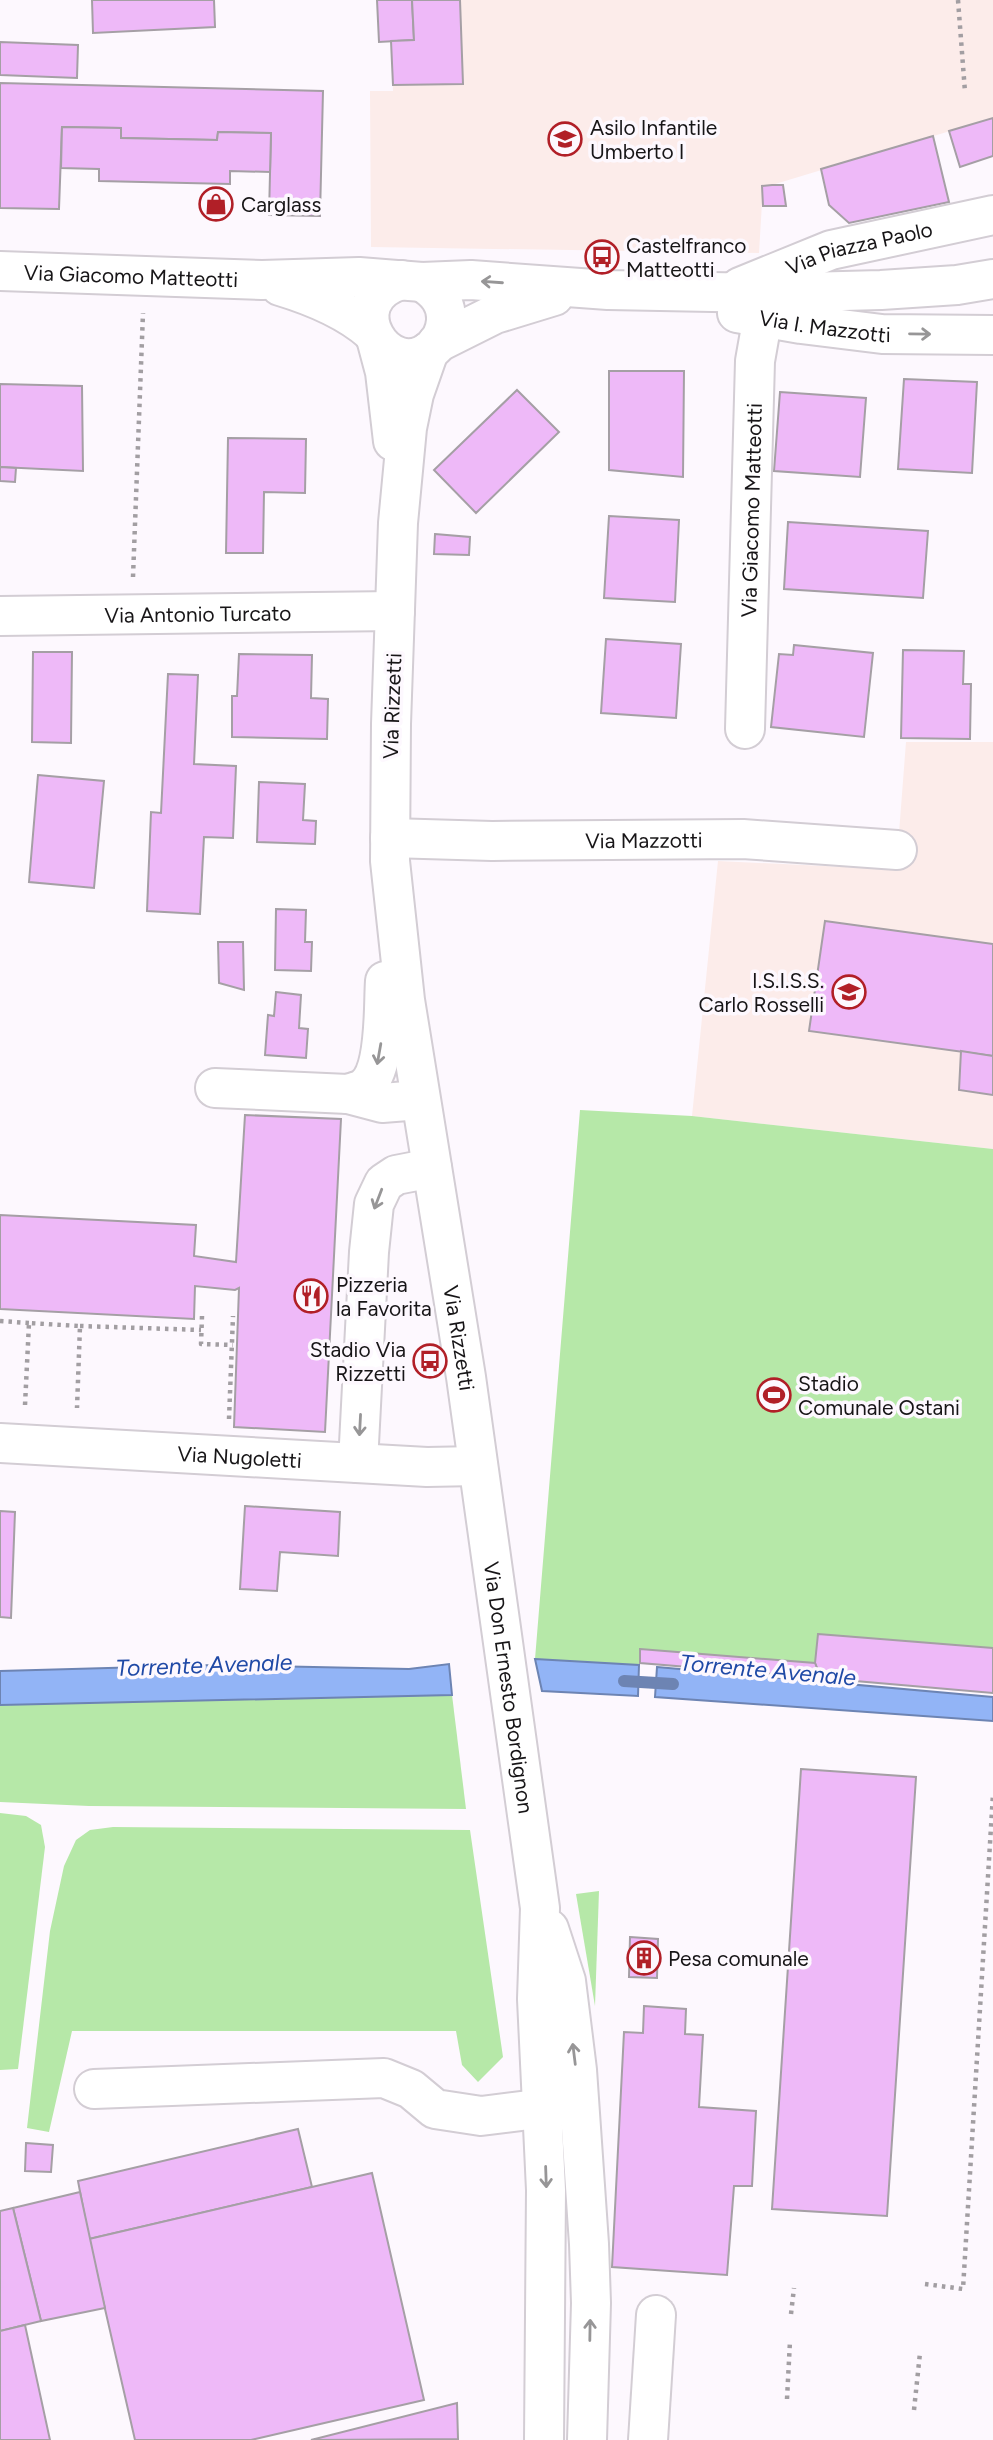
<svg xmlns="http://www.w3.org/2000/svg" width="993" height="2440" viewBox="0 0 993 2440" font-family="Figtree,sans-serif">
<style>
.education{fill:#fcecea}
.green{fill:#b6e8a8}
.water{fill:#92b4f6;stroke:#6d84b3;stroke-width:2}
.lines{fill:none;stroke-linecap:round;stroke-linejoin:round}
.stream{stroke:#6d84b3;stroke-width:12}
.building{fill:#eeb9f8;stroke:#a59fa5;stroke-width:2}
.minor-casing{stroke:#d3cdd4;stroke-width:42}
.path{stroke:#a29ea2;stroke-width:4.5;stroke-dasharray:3.5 5;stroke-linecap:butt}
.minor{stroke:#fff;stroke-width:38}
.oneway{stroke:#979697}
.labels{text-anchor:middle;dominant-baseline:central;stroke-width:7;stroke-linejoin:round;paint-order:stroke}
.poi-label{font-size:21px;fill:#171517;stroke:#fdf8fe;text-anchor:start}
.street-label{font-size:21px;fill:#171517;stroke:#fdf8fe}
.water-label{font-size:23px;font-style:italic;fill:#1f49a6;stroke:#fdf8fe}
</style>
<rect width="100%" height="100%" fill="#fdf8fe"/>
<!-- education -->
<g class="education">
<polygon points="377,0 993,0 993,118 772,185 763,186 759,253 371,247 370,91 393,91 391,42 379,42"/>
<polygon points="906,742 993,742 993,1149 692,1116 718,861 886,869 899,833"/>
</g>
<!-- green -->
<g class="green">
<polygon points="580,1110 692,1116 993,1149 993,1693 640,1663 639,1665 535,1659"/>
<polygon points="452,1695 466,1809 89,1806 0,1802 0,1705"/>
<polygon points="0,1813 26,1816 41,1825 45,1847 18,2069 0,2070"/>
<polygon points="113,1827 470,1830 503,2057 478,2082 462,2065 456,2031 72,2031 49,2132 27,2128 50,1931 64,1866 76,1840 90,1830"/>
<polygon points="599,1891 595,2006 576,1894"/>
</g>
<!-- water -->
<g class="water">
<polygon points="535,1659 639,1665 638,1696 542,1691"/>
<polygon points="449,1664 452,1695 0,1705 0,1671 216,1665 409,1669"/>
<polygon points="657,1667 993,1697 993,1721 655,1697"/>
</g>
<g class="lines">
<!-- stream -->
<polyline class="stream" points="624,1681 673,1684"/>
</g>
<!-- building -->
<g class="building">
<polygon points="92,0 214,0 215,27 93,33"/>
<polygon points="377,0 412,0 414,40 379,42"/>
<polygon points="412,0 460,0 463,84 393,85 391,41 414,40"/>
<polygon points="0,42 78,45 77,78 0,75"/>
<polygon points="0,83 323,91 320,216 269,215 271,133 218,132 217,140 121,138 121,128 62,127 59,209 0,208"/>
<polygon points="993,118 993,156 960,167 949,131"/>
<polygon points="62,127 121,128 121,138 217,140 218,132 271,133 270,172 230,171 230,184 99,181 99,169 61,168"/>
<polygon points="933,136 949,202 849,223 829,205 821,169"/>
<polygon points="772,185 783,185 786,206 763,206 762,186"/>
<polygon points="609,371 684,371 683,477 609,470"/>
<polygon points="904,379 977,382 972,473 898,469"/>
<polygon points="0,384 82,386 83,471 0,467"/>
<polygon points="517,390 559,432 476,513 434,470"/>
<polygon points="780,392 866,398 860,477 774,471"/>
<polygon points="228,438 306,439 305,493 264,492 263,553 226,553"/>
<polygon points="0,467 16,468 15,482 0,481"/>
<polygon points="609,516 679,520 675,602 604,598"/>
<polygon points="788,522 928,531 923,598 784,589"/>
<polygon points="435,534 470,537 469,555 434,554"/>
<polygon points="606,639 681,644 676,718 601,713"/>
<polygon points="794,645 873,653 864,737 771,727 779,654 793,655"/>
<polygon points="903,650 964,651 963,684 971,684 970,739 901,738"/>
<polygon points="33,652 72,652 71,743 32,742"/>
<polygon points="239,654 312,655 311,698 328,699 327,739 232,737 232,696 237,696"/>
<polygon points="168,674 198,675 194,764 236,766 233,838 204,837 200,914 147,911 151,812 161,813"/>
<polygon points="38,775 104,781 94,888 29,882"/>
<polygon points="259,782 305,784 303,820 316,821 315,844 257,842"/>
<polygon points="276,909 306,910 305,942 312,942 311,971 275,970"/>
<polygon points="825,921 993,944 993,1056 809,1031"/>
<polygon points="218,942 243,942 244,990 219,983"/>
<polygon points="276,992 301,995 299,1028 308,1029 306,1058 265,1055 268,1015 274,1016"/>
<polygon points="961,1051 993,1056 993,1095 959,1090"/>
<polygon points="245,1115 341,1119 325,1432 234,1427 239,1288 235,1290 195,1286 194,1319 0,1309 0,1215 196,1225 194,1256 236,1262"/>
<polygon points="245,1506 340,1512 338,1556 280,1552 277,1591 240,1589"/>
<polygon points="0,1511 15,1512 11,1618 0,1617"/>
<polygon points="818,1634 993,1648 993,1693 821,1678 815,1663"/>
<polygon points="640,1649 815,1663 821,1678 640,1663"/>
<polygon points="801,1769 916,1777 887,2216 772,2209"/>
<polygon points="630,1937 658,1939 657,1978 629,1977"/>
<polygon points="644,2006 686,2009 685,2034 703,2035 699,2107 756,2111 752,2186 734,2186 727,2275 612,2267 624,2032 643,2033"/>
<polygon points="298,2129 312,2187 89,2239 78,2181"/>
<polygon points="26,2143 53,2145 51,2172 25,2171"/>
<polygon points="372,2173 424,2400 251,2440 135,2440 89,2239"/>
<polygon points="80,2192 105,2308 41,2321 13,2208"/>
<polygon points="13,2208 41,2321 0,2331 0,2211"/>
<polygon points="25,2325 50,2440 0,2440 0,2331"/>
<polygon points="457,2403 458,2439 311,2440"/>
</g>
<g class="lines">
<defs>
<g id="minor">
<path id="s1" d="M0 271 262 280 359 277 422 282 471 280 608 290 767 293 881 290 957 285 993 279"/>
<path d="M401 280C334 301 388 386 432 349 440 342 445 332 446 321 447 303 437 291 422 282"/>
<path d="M280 286C313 296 346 309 372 332"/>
<path id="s2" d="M740 287 831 250 993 215"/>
<path id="s3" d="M737 313 801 324 882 334 993 335"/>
<polyline points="377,342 385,372 393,441"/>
<polyline points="437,343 495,314 554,296"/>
<path id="s4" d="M429 351 414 394 407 428 398 523 391 724 390 861 405 1000 466 1377 540 1908 537 1999 546 2190 544 2440"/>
<path id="s5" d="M0 616 395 611"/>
<path id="s6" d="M745 729 755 361 767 293"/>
<path id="s7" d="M390 838 492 841 743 839 897 850"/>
<polyline points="215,1088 348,1094 382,1103 420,1100"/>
<path d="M348 1094C353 1092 359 1091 364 1088 387 1071 383 1008 385 981"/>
<path id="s8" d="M0 1443 427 1467 477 1466"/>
<polyline points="358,1463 369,1252 374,1204 384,1183 396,1175 432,1168"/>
<polyline points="549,1929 566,1981 577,2070 589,2244 591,2303 587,2440"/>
<polyline points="94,2089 384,2078 411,2089 435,2109 481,2116 570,2105"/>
<polyline points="648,2440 656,2315"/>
</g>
</defs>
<!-- minor casing -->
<use href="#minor" class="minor-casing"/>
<!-- path -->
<g class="path">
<polyline points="958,0 965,92"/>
<polyline points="133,577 143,313"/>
<polyline points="202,1316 201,1344 233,1345"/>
<polyline points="0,1321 29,1323"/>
<polyline points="80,1326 201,1330"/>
<polyline points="25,1405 29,1323 80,1326 77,1408"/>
<polyline points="229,1419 233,1316"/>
<polyline points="925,2284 963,2289 993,1794"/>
<polyline points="791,2314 794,2288"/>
<polyline points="787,2399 790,2341"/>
<polyline points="914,2410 920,2353"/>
</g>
<!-- minor -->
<use href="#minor" class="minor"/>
</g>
<!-- one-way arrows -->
<defs><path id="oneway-shaft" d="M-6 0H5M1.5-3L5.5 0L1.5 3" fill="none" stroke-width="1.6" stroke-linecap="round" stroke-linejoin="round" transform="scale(1.75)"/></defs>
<g class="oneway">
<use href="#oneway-shaft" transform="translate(492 282) rotate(-176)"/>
<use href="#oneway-shaft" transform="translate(920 334) rotate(1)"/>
<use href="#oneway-shaft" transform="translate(379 1054) rotate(100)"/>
<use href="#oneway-shaft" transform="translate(378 1199) rotate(111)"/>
<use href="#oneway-shaft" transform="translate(360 1425) rotate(93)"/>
<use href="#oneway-shaft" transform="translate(574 2054) rotate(-97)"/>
<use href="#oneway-shaft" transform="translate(546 2177) rotate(88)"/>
<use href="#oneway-shaft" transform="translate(590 2330) rotate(-89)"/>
</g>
<!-- icons -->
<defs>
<symbol id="school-ring" viewBox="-11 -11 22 22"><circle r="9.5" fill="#fdf8fe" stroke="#b11f27" stroke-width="1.5"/><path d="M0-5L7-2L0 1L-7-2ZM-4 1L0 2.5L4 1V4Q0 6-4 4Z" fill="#b11f27"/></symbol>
<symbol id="shop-ring" viewBox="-11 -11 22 22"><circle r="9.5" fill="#fdf8fe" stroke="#b11f27" stroke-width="1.5"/><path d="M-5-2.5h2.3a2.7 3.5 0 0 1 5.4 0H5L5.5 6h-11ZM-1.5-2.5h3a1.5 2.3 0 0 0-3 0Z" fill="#b11f27"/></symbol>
<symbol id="bus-ring" viewBox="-11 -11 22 22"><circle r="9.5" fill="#fdf8fe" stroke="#b11f27" stroke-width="1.5"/><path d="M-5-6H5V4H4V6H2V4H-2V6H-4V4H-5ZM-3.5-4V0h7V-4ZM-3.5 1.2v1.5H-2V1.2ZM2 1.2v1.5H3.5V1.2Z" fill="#b11f27"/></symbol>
<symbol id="restaurant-ring" viewBox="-11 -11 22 22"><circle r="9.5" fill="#fdf8fe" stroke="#b11f27" stroke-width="1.5"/><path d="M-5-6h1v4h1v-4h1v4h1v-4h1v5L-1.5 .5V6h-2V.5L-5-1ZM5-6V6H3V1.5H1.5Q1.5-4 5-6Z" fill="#b11f27"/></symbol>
<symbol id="stadium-ring" viewBox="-11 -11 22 22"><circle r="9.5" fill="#fdf8fe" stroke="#b11f27" stroke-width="1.5"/><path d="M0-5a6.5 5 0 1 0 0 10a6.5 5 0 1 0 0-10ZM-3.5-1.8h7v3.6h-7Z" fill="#b11f27"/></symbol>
<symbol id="building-ring" viewBox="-11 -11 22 22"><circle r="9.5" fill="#fdf8fe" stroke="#b11f27" stroke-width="1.5"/><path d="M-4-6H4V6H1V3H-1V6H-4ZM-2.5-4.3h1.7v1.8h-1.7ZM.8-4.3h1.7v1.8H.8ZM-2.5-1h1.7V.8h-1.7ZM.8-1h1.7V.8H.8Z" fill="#b11f27"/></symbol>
</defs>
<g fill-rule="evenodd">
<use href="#school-ring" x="546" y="120" width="38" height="38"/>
<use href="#shop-ring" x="197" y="185" width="38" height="38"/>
<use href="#bus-ring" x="583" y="238" width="38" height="38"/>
<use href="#school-ring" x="830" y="973" width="38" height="38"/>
<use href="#restaurant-ring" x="292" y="1277" width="38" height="38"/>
<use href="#bus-ring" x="411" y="1342" width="38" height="38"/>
<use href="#stadium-ring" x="755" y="1376" width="38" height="38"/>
<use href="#building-ring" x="625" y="1939" width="38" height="38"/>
</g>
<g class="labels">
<!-- poi labels -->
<g class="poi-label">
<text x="590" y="127">Asilo Infantile<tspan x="590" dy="24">Umberto I</tspan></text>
<text x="241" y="204">Carglass</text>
<text x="626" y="245">Castelfranco<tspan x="626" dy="24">Matteotti</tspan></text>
<text x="824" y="980" text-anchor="end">I.S.I.S.S.<tspan x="824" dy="24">Carlo Rosselli</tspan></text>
<text x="336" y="1284">Pizzeria<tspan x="336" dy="24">la Favorita</tspan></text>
<text x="406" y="1349" text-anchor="end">Stadio Via<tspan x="406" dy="24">Rizzetti</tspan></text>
<text x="798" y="1383">Stadio<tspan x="798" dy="24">Comunale Ostani</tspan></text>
<text x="668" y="1958">Pesa comunale</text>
</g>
<!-- street labels -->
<g class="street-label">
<text stroke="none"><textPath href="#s2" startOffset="126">Via Piazza Paolo</textPath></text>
<text stroke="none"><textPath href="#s1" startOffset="131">Via Giacomo Matteotti</textPath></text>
<text stroke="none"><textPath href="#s3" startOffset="89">Via I. Mazzotti</textPath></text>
<text stroke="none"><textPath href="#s6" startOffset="219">Via Giacomo Matteotti</textPath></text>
<text stroke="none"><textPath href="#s5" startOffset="198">Via Antonio Turcato</textPath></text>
<text transform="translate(392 706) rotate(-88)">Via Rizzetti</text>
<text stroke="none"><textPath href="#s7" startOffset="254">Via Mazzotti</textPath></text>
<text stroke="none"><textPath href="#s4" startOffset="996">Via Rizzetti</textPath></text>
<text stroke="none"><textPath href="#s8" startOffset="240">Via Nugoletti</textPath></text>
<text stroke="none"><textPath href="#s4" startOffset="1349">Via Don Ernesto Bordignon</textPath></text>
</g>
<!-- water labels -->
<g class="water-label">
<text transform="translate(204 1665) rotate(-2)">Torrente Avenale</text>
<text transform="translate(768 1670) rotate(5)">Torrente Avenale</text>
</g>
</g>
</svg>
